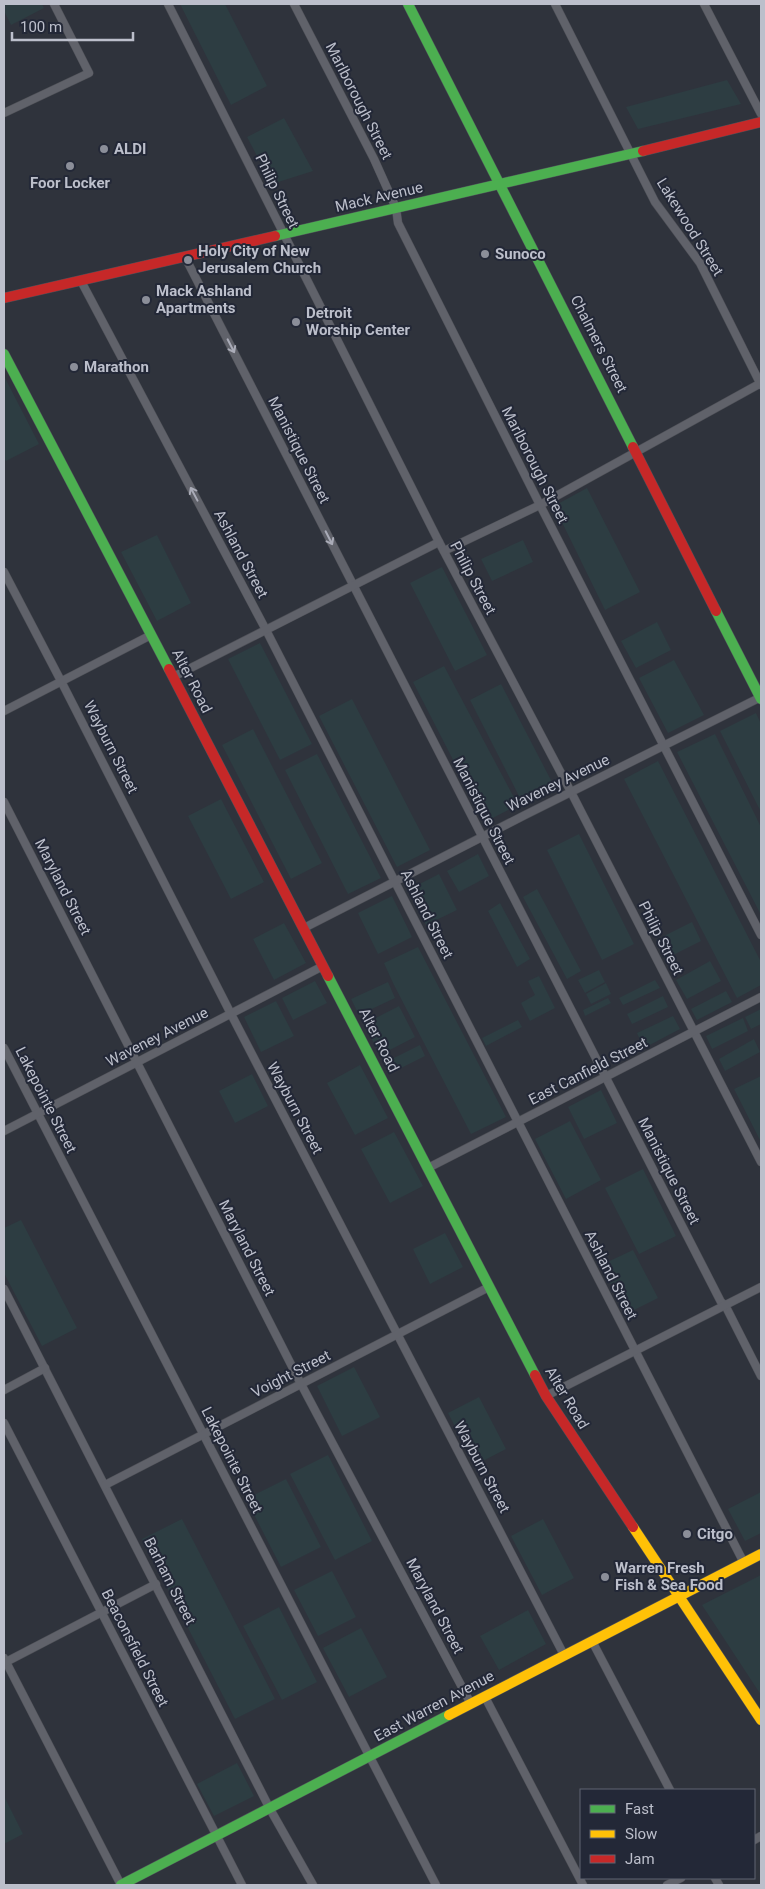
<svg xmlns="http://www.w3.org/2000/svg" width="765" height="1889" viewBox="0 0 765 1889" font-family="Roboto,sans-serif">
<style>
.green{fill:#2d3d42}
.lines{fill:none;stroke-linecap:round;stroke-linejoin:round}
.street-casing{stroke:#4c4e55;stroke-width:9}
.fast-casing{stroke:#4d5058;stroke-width:11}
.slow-casing{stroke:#4d5058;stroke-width:11}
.jam-casing{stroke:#4d5058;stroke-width:11}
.street{stroke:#60626a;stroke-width:8}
.fast{stroke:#4caf50;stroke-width:10}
.slow{stroke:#ffc107;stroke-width:10}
.jam{stroke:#c62828;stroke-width:10}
.oneway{stroke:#aaacb8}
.poi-dot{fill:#8b8e99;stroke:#232837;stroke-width:2}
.labels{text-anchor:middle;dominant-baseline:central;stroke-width:4;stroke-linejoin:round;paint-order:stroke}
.street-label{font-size:15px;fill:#bcbfcb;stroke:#232837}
.poi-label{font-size:15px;font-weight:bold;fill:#bcbfcb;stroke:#232837;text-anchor:start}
</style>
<rect width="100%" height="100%" fill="#2f333c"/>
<!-- green -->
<g class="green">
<polygon points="4,4 42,4 44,8 11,25 4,11"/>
<polygon points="180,4 225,4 267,86 231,105"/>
<polygon points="727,80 741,104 638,129 626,107"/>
<polygon points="284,118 313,171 272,184 247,137"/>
<polygon points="4,376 39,444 6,461 4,458"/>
<polygon points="587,488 640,592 605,610 554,506"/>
<polygon points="157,535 191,603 157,621 121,552"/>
<polygon points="523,540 533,562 492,581 481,559"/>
<polygon points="442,567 487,655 455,671 410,583"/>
<polygon points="657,622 671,650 636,668 621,641"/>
<polygon points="260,643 312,744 280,760 228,659"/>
<polygon points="674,660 704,715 668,733 639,678"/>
<polygon points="444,666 518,805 485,822 413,682"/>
<polygon points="501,684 554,786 522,802 470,700"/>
<polygon points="352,699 430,850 397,867 319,716"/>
<polygon points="756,713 761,724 761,812 720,731"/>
<polygon points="253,729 322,863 291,879 222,745"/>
<polygon points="715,734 761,827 761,915 677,752"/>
<polygon points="317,754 381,878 348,894 285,770"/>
<polygon points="658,761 761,962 761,985 737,998 624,779"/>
<polygon points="221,799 264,882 231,899 188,816"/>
<polygon points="579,834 634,944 602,960 547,850"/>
<polygon points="478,854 489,876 459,892 447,871"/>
<polygon points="439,874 457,910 426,925 408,890"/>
<polygon points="537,889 581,971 567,979 523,897"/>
<polygon points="392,896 412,937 378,954 358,913"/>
<polygon points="500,903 530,959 517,967 488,911"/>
<polygon points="692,922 701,941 665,959 656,940"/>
<polygon points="284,923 306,963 274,980 253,939"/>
<polygon points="418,947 506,1117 471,1134 393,983 384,963"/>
<polygon points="710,961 721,981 687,999 676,980"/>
<polygon points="599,970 605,982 585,993 578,980"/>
<polygon points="539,976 555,1008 530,1021 521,1003 535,995 528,981"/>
<polygon points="655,980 660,988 623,1005 619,998"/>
<polygon points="315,981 327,1003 293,1020 282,998"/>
<polygon points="388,982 395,998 359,1015 351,999"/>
<polygon points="606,983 611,994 591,1004 586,994"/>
<polygon points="726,991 732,1002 697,1020 691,1009"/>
<polygon points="663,996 668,1007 632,1024 627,1014"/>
<polygon points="608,998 611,1003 585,1016 583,1010"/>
<polygon points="276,1001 294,1036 261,1052 244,1017"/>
<polygon points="399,1006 415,1037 380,1055 364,1024"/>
<polygon points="761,1009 761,1024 751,1029 745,1017"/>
<polygon points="673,1016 680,1029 644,1048 637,1033"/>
<polygon points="743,1018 748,1031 712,1049 706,1036"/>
<polygon points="518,1020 522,1027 486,1046 482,1038"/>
<polygon points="754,1039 760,1052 725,1071 719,1059"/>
<polygon points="420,1045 425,1056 389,1074 384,1063"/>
<polygon points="360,1065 388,1118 355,1135 327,1083"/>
<polygon points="252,1074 268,1106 235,1123 219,1091"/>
<polygon points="761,1076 761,1142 734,1089"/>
<polygon points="601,1090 617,1123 584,1139 568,1107"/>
<polygon points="570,1121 601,1180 566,1199 535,1139"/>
<polygon points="394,1132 423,1186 390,1203 361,1149"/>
<polygon points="643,1169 676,1236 639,1254 605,1188"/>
<polygon points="21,1220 77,1328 42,1346 4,1273 4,1228"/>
<polygon points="445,1233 463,1267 430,1284 413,1249"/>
<polygon points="633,1250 658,1298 626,1314 601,1265"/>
<polygon points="354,1367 380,1417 342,1436 317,1386"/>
<polygon points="479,1397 506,1449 475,1465 448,1413"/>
<polygon points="328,1455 372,1541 335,1560 290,1474"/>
<polygon points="286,1479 321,1547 281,1567 246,1499"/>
<polygon points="761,1492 761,1533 745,1541 728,1509"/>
<polygon points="182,1519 275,1699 235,1719 142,1539"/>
<polygon points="543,1519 574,1578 542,1595 511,1536"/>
<polygon points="332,1571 356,1617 318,1636 294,1590"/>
<polygon points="761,1575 761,1695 702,1605"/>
<polygon points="279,1607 317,1682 282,1700 243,1626"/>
<polygon points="528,1610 546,1644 499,1670 480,1636"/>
<polygon points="361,1628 387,1677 349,1697 323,1648"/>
<polygon points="237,1763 254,1796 214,1816 197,1784"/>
<polygon points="4,1796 23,1834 4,1844"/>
</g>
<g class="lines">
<defs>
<g id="street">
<polyline points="168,4 439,542 571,792 761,1162"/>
<polyline points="294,4 374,159 396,208 398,223 540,505 761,935"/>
<polyline points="555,4 655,202 700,263 761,385"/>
<polyline points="704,4 761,114"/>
<polyline points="4,113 89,73 54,4"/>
<polyline points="185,257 721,1302 725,1305 761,1376"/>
<polyline points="81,281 266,630 744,1563"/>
<polyline points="444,551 540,505 761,383"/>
<polyline points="4,572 61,681 231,1014 564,1655"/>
<polyline points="173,677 439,542"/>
<polyline points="4,711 151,635"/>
<polyline points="4,802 301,1384 471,1704"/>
<polyline points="304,928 525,815 761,697"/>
<polyline points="4,1048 436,1885"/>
<polyline points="4,1131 323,966"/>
<polyline points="428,1168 761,997"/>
<polyline points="4,1289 270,1809 313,1885"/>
<polyline points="4,1390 45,1368"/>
<polyline points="546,1396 761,1287"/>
<polyline points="4,1423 242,1885"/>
<polyline points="105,1485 489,1287"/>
<polyline points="592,1641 670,1790"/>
<polyline points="4,1658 121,1885"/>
<polyline points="4,1663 156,1584"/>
<polyline points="485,1697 583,1885"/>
<polyline points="754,1840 761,1836"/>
<polyline points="715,1878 719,1885"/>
<polyline points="667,1885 681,1878"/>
</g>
<g id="fast">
<polyline points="408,4 633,447"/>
<polyline points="275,236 643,151"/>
<polyline points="4,354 169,669"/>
<polyline points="716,611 761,699"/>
<polyline points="328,976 535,1375"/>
<polyline points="121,1885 449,1715"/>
</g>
<g id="slow">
<polyline points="633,1527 761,1720"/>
<polyline points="449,1715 761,1554"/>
</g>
<g id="jam">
<polyline points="643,151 761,122"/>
<polyline points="4,298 275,236"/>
<polyline points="633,447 716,611"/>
<polyline points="169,669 328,976"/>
<polyline points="535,1375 546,1396 633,1527"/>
</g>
</defs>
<!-- street casing -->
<use href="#street" class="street-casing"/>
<!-- fast casing -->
<use href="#fast" class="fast-casing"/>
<!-- slow casing -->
<use href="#slow" class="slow-casing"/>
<!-- jam casing -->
<use href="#jam" class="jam-casing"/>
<!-- street -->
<use href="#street" class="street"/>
<!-- fast -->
<use href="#fast" class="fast"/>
<!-- slow -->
<use href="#slow" class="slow"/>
<!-- jam -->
<use href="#jam" class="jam"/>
</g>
<!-- one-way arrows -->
<defs><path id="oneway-shaft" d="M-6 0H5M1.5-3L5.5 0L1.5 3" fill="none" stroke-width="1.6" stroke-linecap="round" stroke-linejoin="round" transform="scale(1.25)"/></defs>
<g class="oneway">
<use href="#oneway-shaft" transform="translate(231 346) rotate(63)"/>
<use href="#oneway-shaft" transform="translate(194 494) rotate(-118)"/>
<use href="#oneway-shaft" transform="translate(329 538) rotate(63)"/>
</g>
<!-- markers -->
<g class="poi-dot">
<circle cx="104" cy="149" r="5"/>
<circle cx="70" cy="166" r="5"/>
<circle cx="485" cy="254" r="5"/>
<circle cx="188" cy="260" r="5"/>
<circle cx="146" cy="300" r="5"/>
<circle cx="296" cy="322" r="5"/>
<circle cx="74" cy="367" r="5"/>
<circle cx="687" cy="1534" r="5"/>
<circle cx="605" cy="1577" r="5"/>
</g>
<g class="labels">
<!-- street labels -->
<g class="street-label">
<text transform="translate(359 101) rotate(63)">Marlborough Street</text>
<text transform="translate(277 191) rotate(64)">Philip Street</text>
<text transform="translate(379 197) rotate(-13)">Mack Avenue</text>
<text transform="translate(690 227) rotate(58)">Lakewood Street</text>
<text transform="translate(599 344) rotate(63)">Chalmers Street</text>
<text transform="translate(299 450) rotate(63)">Manistique Street</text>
<text transform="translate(535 465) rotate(63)">Marlborough Street</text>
<text transform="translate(241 554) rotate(62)">Ashland Street</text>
<text transform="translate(473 578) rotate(62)">Philip Street</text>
<text transform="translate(192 681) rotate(63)">Alter Road</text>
<text transform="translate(111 747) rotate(63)">Wayburn Street</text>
<text transform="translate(558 783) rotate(-26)">Waveney Avenue</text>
<text transform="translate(484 811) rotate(63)">Manistique Street</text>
<text transform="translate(63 887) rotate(63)">Maryland Street</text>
<text transform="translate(427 914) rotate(63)">Ashland Street</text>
<text transform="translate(661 938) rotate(63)">Philip Street</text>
<text transform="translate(157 1037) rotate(-27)">Waveney Avenue</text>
<text transform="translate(379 1040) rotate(63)">Alter Road</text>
<text transform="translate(588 1071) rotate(-27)">East Canfield Street</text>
<text transform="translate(46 1100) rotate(63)">Lakepointe Street</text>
<text transform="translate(295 1108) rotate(62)">Wayburn Street</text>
<text transform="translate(669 1171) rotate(63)">Manistique Street</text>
<text transform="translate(247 1248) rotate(63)">Maryland Street</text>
<text transform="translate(611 1275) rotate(63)">Ashland Street</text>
<text transform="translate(291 1374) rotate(-27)">Voight Street</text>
<text transform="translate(567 1398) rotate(59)">Alter Road</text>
<text transform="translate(232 1460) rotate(63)">Lakepointe Street</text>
<text transform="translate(482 1467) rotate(62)">Wayburn Street</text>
<text transform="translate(170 1581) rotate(63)">Barham Street</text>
<text transform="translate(435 1606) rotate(62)">Maryland Street</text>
<text transform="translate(135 1648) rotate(63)">Beaconsfield Street</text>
<text transform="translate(434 1706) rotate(-28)">East Warren Avenue</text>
</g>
<!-- poi labels -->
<g class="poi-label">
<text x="114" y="149">ALDI</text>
<text x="70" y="183" text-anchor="middle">Foor Locker</text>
<text x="198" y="251">Holy City of New<tspan x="198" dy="17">Jerusalem Church</tspan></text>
<text x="495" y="254">Sunoco</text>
<text x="156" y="291">Mack Ashland<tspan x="156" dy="17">Apartments</tspan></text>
<text x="306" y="313">Detroit<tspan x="306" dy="17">Worship Center</tspan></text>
<text x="84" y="367">Marathon</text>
<text x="697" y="1534">Citgo</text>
<text x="615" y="1568">Warren Fresh<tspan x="615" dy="17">Fish &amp; Sea Food</tspan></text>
</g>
</g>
<!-- border -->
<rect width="765" height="1889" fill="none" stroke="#bcbfcb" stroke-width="10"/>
<!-- legend -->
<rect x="580" y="1789" width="175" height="90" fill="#232837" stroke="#606472"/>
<rect x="590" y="1805" width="25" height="8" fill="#4caf50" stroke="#606472"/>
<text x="625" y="1814" font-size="15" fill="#bcbfcb">Fast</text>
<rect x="590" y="1830" width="25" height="8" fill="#ffc107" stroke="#606472"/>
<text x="625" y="1839" font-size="15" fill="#bcbfcb">Slow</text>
<rect x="590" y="1855" width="25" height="8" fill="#c62828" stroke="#606472"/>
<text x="625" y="1864" font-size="15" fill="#bcbfcb">Jam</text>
<!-- scale -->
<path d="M12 32v8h121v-8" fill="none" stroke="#bcbfcb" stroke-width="2.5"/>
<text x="20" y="32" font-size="15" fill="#bcbfcb" stroke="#232837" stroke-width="4" paint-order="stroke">100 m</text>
</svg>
